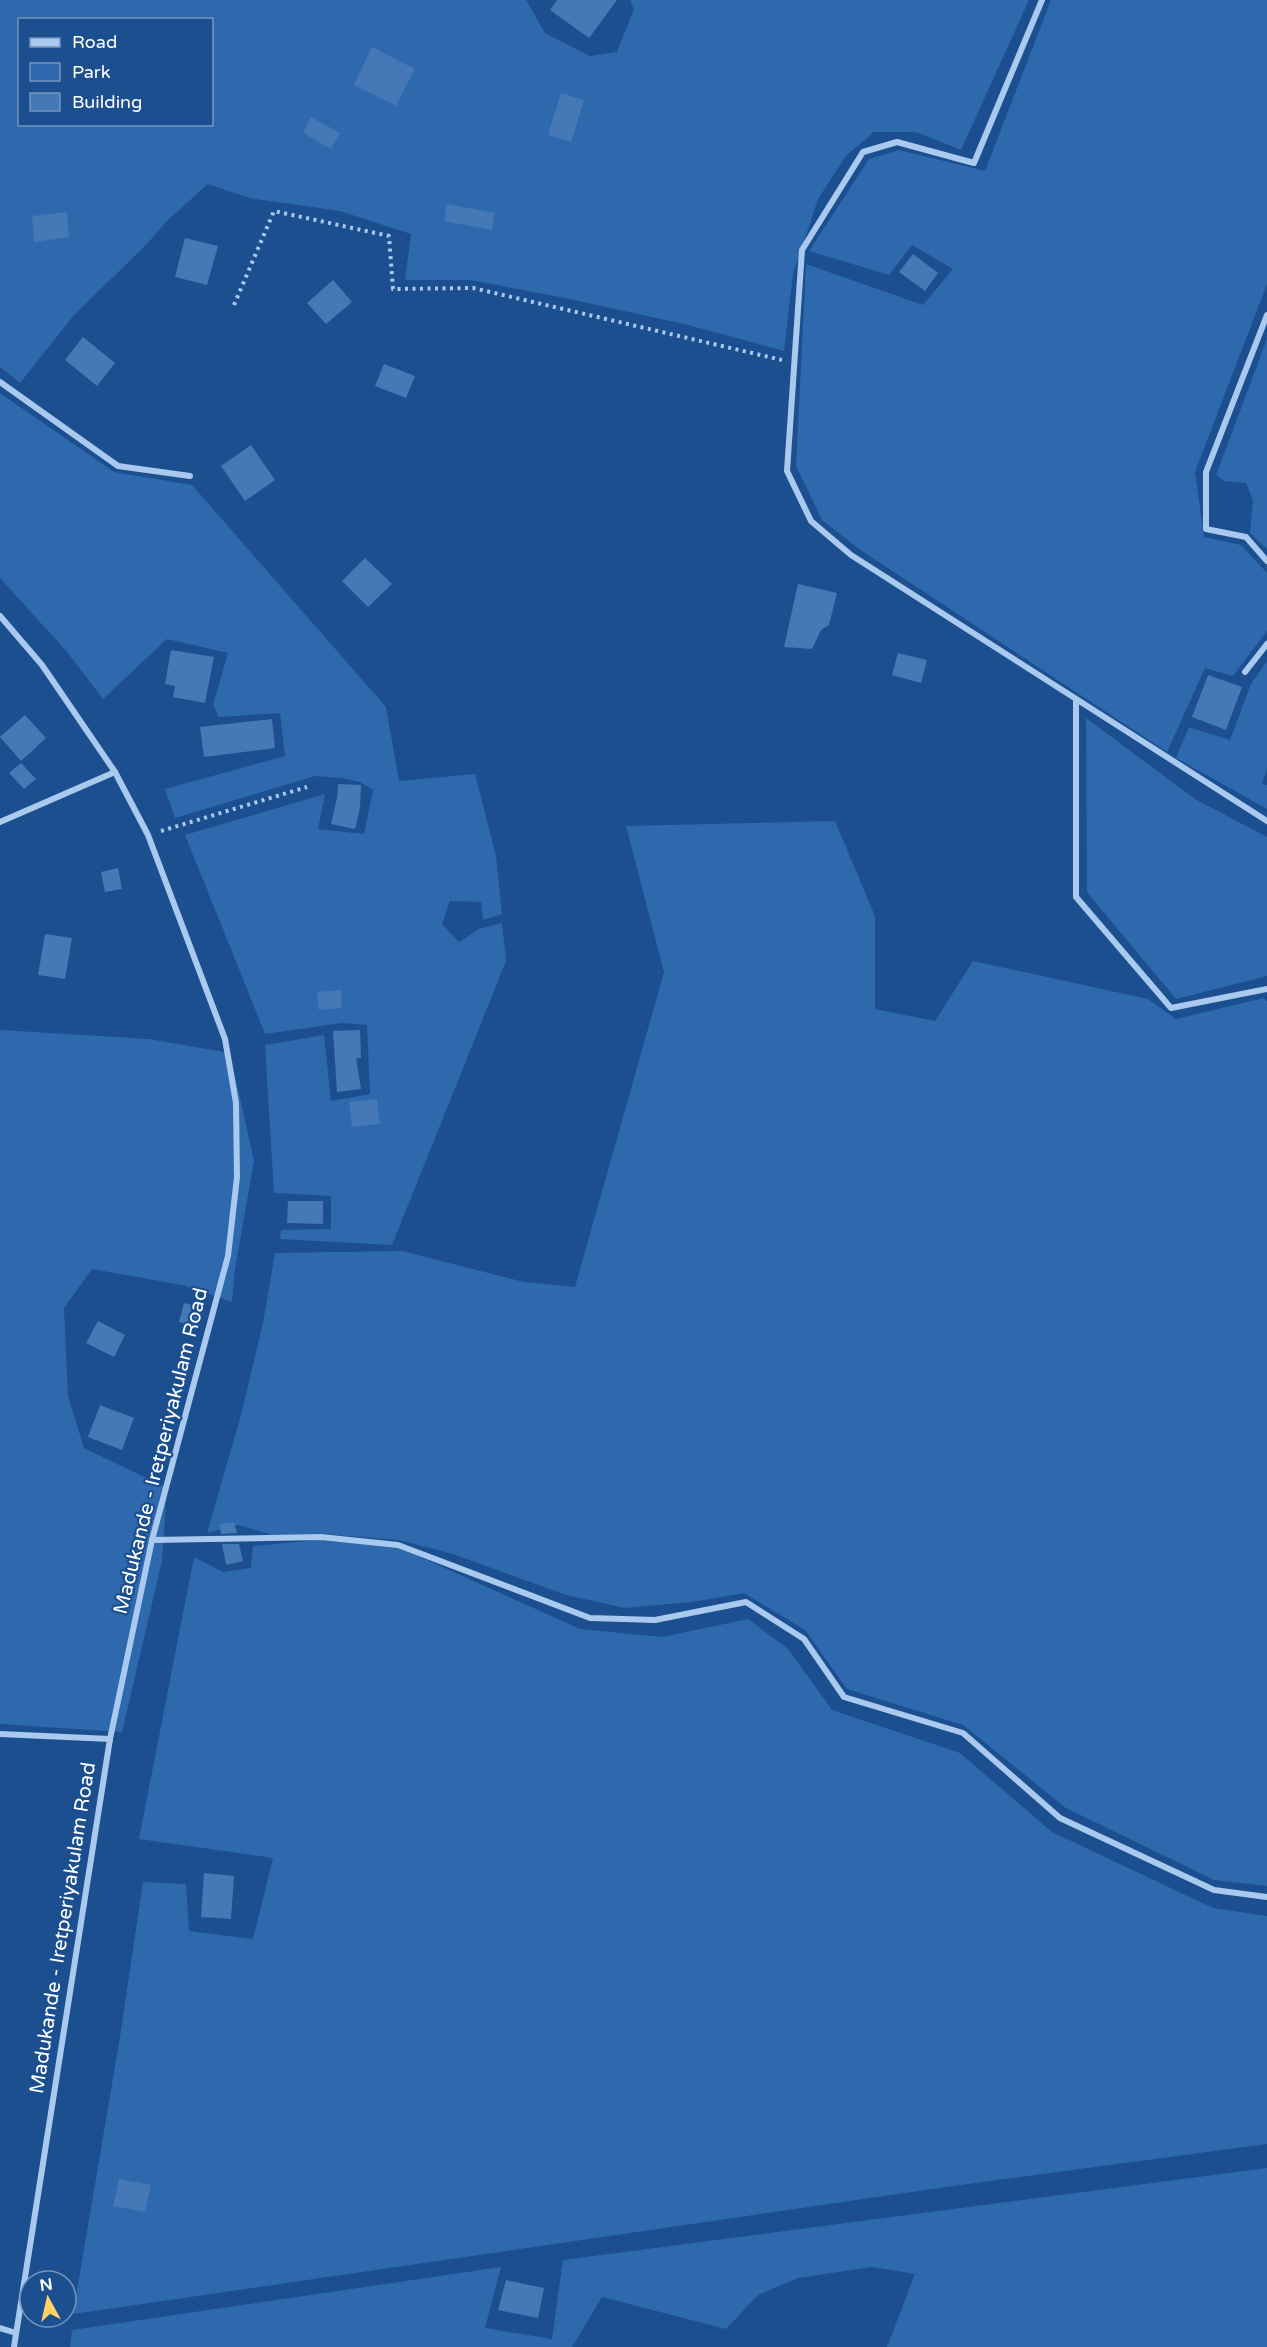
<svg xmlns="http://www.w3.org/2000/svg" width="1267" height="2347" viewBox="0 0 1267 2347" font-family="'Varela Round',sans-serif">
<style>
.green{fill:#2e69ad;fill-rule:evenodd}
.building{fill:#4478b7}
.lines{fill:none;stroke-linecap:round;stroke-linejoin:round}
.path{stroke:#a9c9ee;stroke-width:4;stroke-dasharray:3 4.5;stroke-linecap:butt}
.minor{stroke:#a9c9ee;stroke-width:6}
.labels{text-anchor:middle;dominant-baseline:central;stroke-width:4.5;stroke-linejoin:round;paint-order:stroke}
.street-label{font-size:20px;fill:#fff;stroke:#1b4f8f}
</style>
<rect width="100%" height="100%" fill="#1b4f8f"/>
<!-- green -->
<g class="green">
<path d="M0 0H526L545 33 590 56 617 52 634 9 630 0H1029L961 150 916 132H874L846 156 818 199 793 274 784 351 688 325 565 298 470 280H405L411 234 340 211 249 198 208 184 168 220 145 246 74 315 20 383 0 367ZM20 20H212V124H20Z"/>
<polygon points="1051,0 1267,0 1267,284 1195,472 1204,537 1241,545 1267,573 1267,631 1233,676 1205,668 1167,752 859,549 822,520 796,466 806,264 923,305 953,269 912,245 889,275 809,251 869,159 899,150 985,171"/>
<polygon points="1267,339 1267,549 1250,533 1253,500 1246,483 1224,481 1216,475"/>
<polygon points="0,393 114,472 192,485 386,707 399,781 475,774 496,856 502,914 483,920 481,902 450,901 442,924 459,942 479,929 502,923 506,961 392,1245 280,1239 281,1230 331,1229 331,1196 274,1193 265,1045 324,1035 331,1101 370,1094 367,1025 342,1023 265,1034 185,835 325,794 318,829 364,834 373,790 360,782 341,778 315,776 175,818 165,789 285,756 280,713 219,717 213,705 228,653 167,639 103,699 67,652 0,578"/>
<polygon points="1267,661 1267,770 1262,784 1267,785 1267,809 1176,758 1189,727 1230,740 1251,684"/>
<polygon points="1086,718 1195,799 1267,837 1267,976 1176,999 1087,892"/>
<polygon points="835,821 875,916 875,1009 935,1021 973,961 1148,999 1176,1019 1264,998 1267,1002 1267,1886 1214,1880 1066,1808 963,1725 847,1689 805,1630 744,1593 692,1602 625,1608 566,1595 453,1554 399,1540 322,1534 272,1535 239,1525 207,1533 241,1415 263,1323 275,1253 402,1251 524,1282 575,1287 664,972 626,826"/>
<polygon points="0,1030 149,1039 230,1053 254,1161 235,1269 232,1302 182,1285 92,1269 64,1308 68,1396 84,1448 167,1488 162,1561 122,1732 0,1724"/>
<polygon points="320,1540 398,1547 580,1629 662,1637 748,1619 788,1649 832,1710 960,1753 1052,1832 1213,1908 1267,1916 1267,2144 946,2187 73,2314 120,2037 143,1882 186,1884 189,1931 253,1939 273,1858 139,1839 194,1557 223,1572 251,1568 253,1546"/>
<polygon points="1267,2168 1267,2347 887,2347 915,2274 872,2267 798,2278 758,2295 726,2329 602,2297 572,2347 70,2347 72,2330 501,2267 485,2328 552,2339 563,2260"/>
</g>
<!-- building -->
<g class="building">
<polygon points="557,0 617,0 589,38 550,10"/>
<polygon points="372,47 415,69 396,106 354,85"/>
<polygon points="561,93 584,100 571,142 548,135"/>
<polygon points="311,117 340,133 331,149 303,133"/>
<polygon points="447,204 495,213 492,230 444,221"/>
<polygon points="67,212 69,237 34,242 32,216"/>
<polygon points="185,238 218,246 207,285 175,277"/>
<polygon points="913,254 938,273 925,291 899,272"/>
<polygon points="333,280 352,302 326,324 307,303"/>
<polygon points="83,337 115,363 97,386 65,360"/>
<polygon points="384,364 415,376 406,398 375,386"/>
<polygon points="251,445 275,480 245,501 221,466"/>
<polygon points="365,558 392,584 368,607 342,581"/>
<polygon points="798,584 837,593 829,625 821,630 812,649 784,647"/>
<polygon points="171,650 214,657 205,703 173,697 175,686 165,684"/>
<polygon points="898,653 927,660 921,683 892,675"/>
<polygon points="1208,675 1242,687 1226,730 1192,717"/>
<polygon points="25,715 46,738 21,761 0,737"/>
<polygon points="272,719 275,748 204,757 200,727"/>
<polygon points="21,763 36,779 24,789 9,773"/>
<polygon points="338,784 361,785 360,808 355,829 331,824 337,798"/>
<polygon points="118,868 122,889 105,892 101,872"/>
<polygon points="45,934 72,938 65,979 38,975"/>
<polygon points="341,990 342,1008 319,1010 317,992"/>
<polygon points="360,1030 361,1058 356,1058 361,1089 337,1092 333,1031"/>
<polygon points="377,1099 380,1124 352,1127 349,1102"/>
<polygon points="288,1201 323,1201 323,1224 287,1223"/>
<polygon points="184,1303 204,1308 199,1327 179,1322"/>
<polygon points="98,1321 125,1335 114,1357 86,1343"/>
<polygon points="100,1405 134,1418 122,1450 88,1437"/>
<polygon points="234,1522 237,1533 221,1534 219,1524"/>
<polygon points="222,1544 239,1544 243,1561 226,1565"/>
<polygon points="204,1873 234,1876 231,1919 201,1917"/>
<polygon points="119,2179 151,2185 145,2212 113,2206"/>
<polygon points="506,2280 544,2288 538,2318 498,2310"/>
</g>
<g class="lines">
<!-- path -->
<g class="path">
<polyline points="234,305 274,211 389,236 393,289 473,288 782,360"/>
<polyline points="161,831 307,787"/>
</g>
<!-- minor -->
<g class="minor">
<polyline points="1042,0 974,163 897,142 863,152 802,250 787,471 811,521 851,555 1267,821"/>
<polyline points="1267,315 1206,472 1206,529 1246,537 1267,561"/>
<polyline points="0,382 118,466 190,476"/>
<polyline points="0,616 42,665 115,772 148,835 225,1039 236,1103 237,1177 228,1256 152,1540 110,1739 14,2347"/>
<polyline points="1245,672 1267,644"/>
<polyline points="1076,701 1076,897 1171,1008 1267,989"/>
<polyline points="0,822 115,772"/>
<polyline points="152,1540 321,1537 398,1545 590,1618 655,1620 746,1602 804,1639 844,1697 963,1733 1060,1818 1214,1890 1267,1897"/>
<polyline points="0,1734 110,1739"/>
<polyline points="0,2328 16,2333"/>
</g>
</g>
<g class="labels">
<!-- street labels -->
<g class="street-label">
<text transform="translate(161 1451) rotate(-76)">Madukande - Iretperiyakulam Road</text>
<text transform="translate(63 1928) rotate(-81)">Madukande - Iretperiyakulam Road</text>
</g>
</g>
<!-- legend -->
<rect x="18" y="18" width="195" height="108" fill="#1b4f8f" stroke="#7695bc" stroke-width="1.5"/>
<rect x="30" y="38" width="30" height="9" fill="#a9c9ee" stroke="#7695bc" stroke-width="1.5"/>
<text x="72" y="48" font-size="18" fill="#ffffff">Road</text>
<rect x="30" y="63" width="30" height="18" fill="#2e69ad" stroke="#7695bc" stroke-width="1.5"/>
<text x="72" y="78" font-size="18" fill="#ffffff">Park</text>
<rect x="30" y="93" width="30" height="18" fill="#4478b7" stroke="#7695bc" stroke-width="1.5"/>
<text x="72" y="108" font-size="18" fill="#ffffff">Building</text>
<!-- north arrow -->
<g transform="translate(48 2299) rotate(352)"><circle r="28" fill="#1b4f8f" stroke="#7695bc" stroke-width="1.5"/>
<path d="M0-4.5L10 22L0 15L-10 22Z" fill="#ffd166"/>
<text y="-9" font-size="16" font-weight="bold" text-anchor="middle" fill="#ffffff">N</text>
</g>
</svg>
